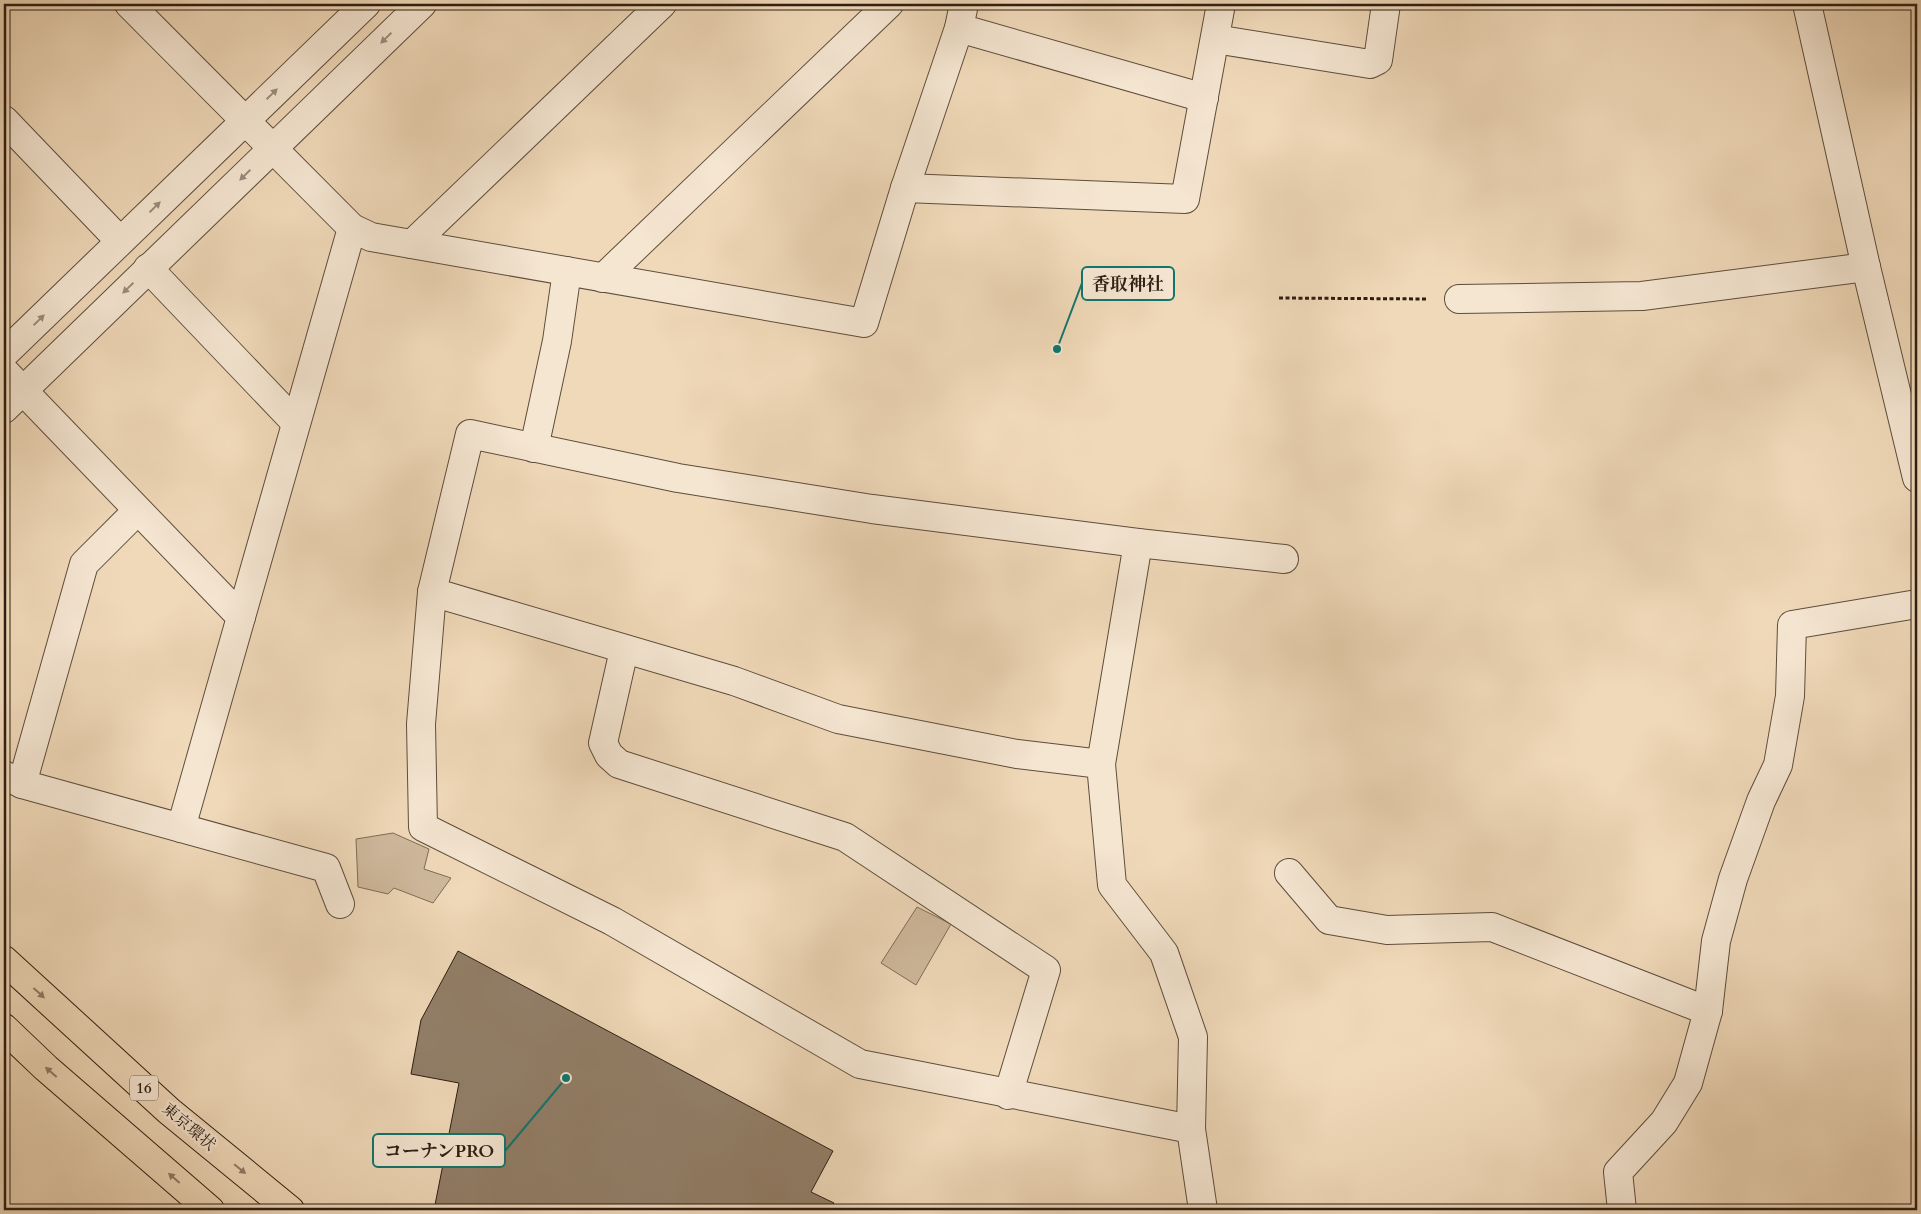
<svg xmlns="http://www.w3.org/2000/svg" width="1921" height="1214" viewBox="0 0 1921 1214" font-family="Cardo,'Noto Serif JP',serif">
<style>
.green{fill:#cfb99d;stroke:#7e6c58}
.building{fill:#927f69;stroke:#2d1e13}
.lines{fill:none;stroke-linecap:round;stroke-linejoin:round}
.minor-casing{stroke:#5e4d3c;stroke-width:30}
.highway-casing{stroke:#2d1e13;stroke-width:30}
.path{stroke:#2d1e13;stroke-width:3;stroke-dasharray:4 2.5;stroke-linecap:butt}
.minor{stroke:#f5e6d2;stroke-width:28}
.highway{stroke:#f0d9b9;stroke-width:28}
.oneway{fill:#9b8c7c}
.oneway2{fill:#8e7c66}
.labels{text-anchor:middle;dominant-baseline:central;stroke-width:5;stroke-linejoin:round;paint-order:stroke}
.shield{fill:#f5e6d2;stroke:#695a4c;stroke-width:1}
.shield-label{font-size:15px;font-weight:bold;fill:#2d1e13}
.street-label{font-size:16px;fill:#2d1e13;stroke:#f5e6d2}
.leader{fill:none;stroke:#0f766e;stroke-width:2}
.callout-dot{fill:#0f766e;stroke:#f5e6d2;stroke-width:2}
.callout{fill:#f5e6d2;stroke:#0f766e;stroke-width:2}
.callout-label{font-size:18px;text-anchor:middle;font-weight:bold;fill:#2d1e13}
</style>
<rect width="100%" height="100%" fill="#f0d9b9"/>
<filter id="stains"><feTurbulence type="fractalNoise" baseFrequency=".004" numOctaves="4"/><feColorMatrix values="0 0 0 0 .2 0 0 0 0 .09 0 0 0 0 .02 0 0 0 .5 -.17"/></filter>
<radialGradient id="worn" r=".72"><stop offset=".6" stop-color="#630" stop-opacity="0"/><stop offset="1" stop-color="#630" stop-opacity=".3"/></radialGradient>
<!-- green -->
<g class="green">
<polygon points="393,833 429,849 424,869 451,878 433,903 394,888 388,894 358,887 356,839"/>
<polygon points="917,907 951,924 916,985 881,963"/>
</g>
<!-- building -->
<polygon class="building" points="458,951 833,1151 811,1192 834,1203 830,1210 434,1210 459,1083 411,1074 421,1020"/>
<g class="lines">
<defs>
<g id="minor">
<polyline points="129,4 352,228 371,237 864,323 905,188 959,28 964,4"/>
<polyline points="1807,4 1866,267 1917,478"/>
<polyline points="959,28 1204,98"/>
<polyline points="1215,39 1370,64 1378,60 1386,4"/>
<polyline points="4,120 120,241"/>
<polyline points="905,188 1185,199 1221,4"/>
<polyline points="412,244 662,4"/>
<polyline points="148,268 295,422"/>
<polyline points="603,278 889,4"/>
<polyline points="1459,299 1642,296 1866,267"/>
<polyline points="4,354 366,4"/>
<polyline points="4,371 241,617 352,228"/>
<polyline points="4,409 422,4"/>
<polyline points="534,448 557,341 567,271"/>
<polyline points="1138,543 1284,559"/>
<polyline points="432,592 421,724 423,827 612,921 860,1064 1191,1129"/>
<polyline points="624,650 603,743 609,755 619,764 845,837 1046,970 1008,1095"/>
<polyline points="1101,764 1017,754 838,719 734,681 432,592 470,434 678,478 872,509 1138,543 1101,764 1112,885 1164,953 1193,1037 1191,1129 1203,1210"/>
<polyline points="4,775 22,784 326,868 340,904"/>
<polyline points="22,784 84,564 137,511"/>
<polyline points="181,828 241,617"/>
<polyline points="1289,873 1329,920 1387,930 1492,927 1708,1011"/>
<polyline points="1622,1210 1618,1172 1664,1122 1688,1083 1708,1011 1716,941 1733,879 1761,801 1778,765 1790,696 1792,625 1917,604"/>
</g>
<g id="highway">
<polyline points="4,960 169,1111 290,1210"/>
<polyline points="4,1028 46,1068 210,1210"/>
</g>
</defs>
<!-- minor casing -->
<use href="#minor" class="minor-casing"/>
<!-- highway casing -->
<use href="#highway" class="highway-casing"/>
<!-- path -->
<polyline class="path" points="1279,298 1428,299"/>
<!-- minor -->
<use href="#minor" class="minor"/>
<!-- highway -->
<use href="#highway" class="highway"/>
</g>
<!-- one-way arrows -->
<defs><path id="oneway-solid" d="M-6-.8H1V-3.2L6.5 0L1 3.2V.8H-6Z" transform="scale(1.25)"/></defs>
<g class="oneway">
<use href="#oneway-solid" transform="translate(386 38) rotate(136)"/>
<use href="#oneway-solid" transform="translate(272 94) rotate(-44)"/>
<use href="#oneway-solid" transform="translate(245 175) rotate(136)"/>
<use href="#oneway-solid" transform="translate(155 207) rotate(-44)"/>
<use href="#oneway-solid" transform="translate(128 288) rotate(136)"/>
<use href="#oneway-solid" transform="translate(39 320) rotate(-44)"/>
</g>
<g class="oneway2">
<use href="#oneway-solid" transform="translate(39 993) rotate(42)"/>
<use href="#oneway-solid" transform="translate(51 1072) rotate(-139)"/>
<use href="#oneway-solid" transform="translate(240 1169) rotate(39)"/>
<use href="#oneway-solid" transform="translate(174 1178) rotate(-139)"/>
</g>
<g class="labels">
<!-- shield labels -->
<rect class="shield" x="130" y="1075.5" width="28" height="25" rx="4"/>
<g class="shield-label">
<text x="144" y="1088">16</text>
</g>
<!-- street labels -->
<g class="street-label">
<text transform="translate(189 1127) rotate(40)">東京環状</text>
</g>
</g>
<!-- callouts -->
<path class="leader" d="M1057 349L1082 283M566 1078L505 1151"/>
<g class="callout-dot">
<circle cx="1057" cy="349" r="5"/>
<circle cx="566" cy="1078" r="5"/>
</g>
<g class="callout">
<rect x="1082" y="267" width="92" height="33" rx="5"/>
<rect x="373" y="1134" width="132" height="33" rx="5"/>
</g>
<g class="callout-label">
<text x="1128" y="290">香取神社</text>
<text x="439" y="1157">コーナンPRO</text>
</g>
<!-- margin -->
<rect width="1921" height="1214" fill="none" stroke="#f0d9b9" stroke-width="20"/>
<rect x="5" y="5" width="1911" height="1204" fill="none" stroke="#2d1e13" stroke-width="2.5"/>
<rect x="10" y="10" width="1901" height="1194" fill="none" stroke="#2d1e13"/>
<rect width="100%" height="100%" filter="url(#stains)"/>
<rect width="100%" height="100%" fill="url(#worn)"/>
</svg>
